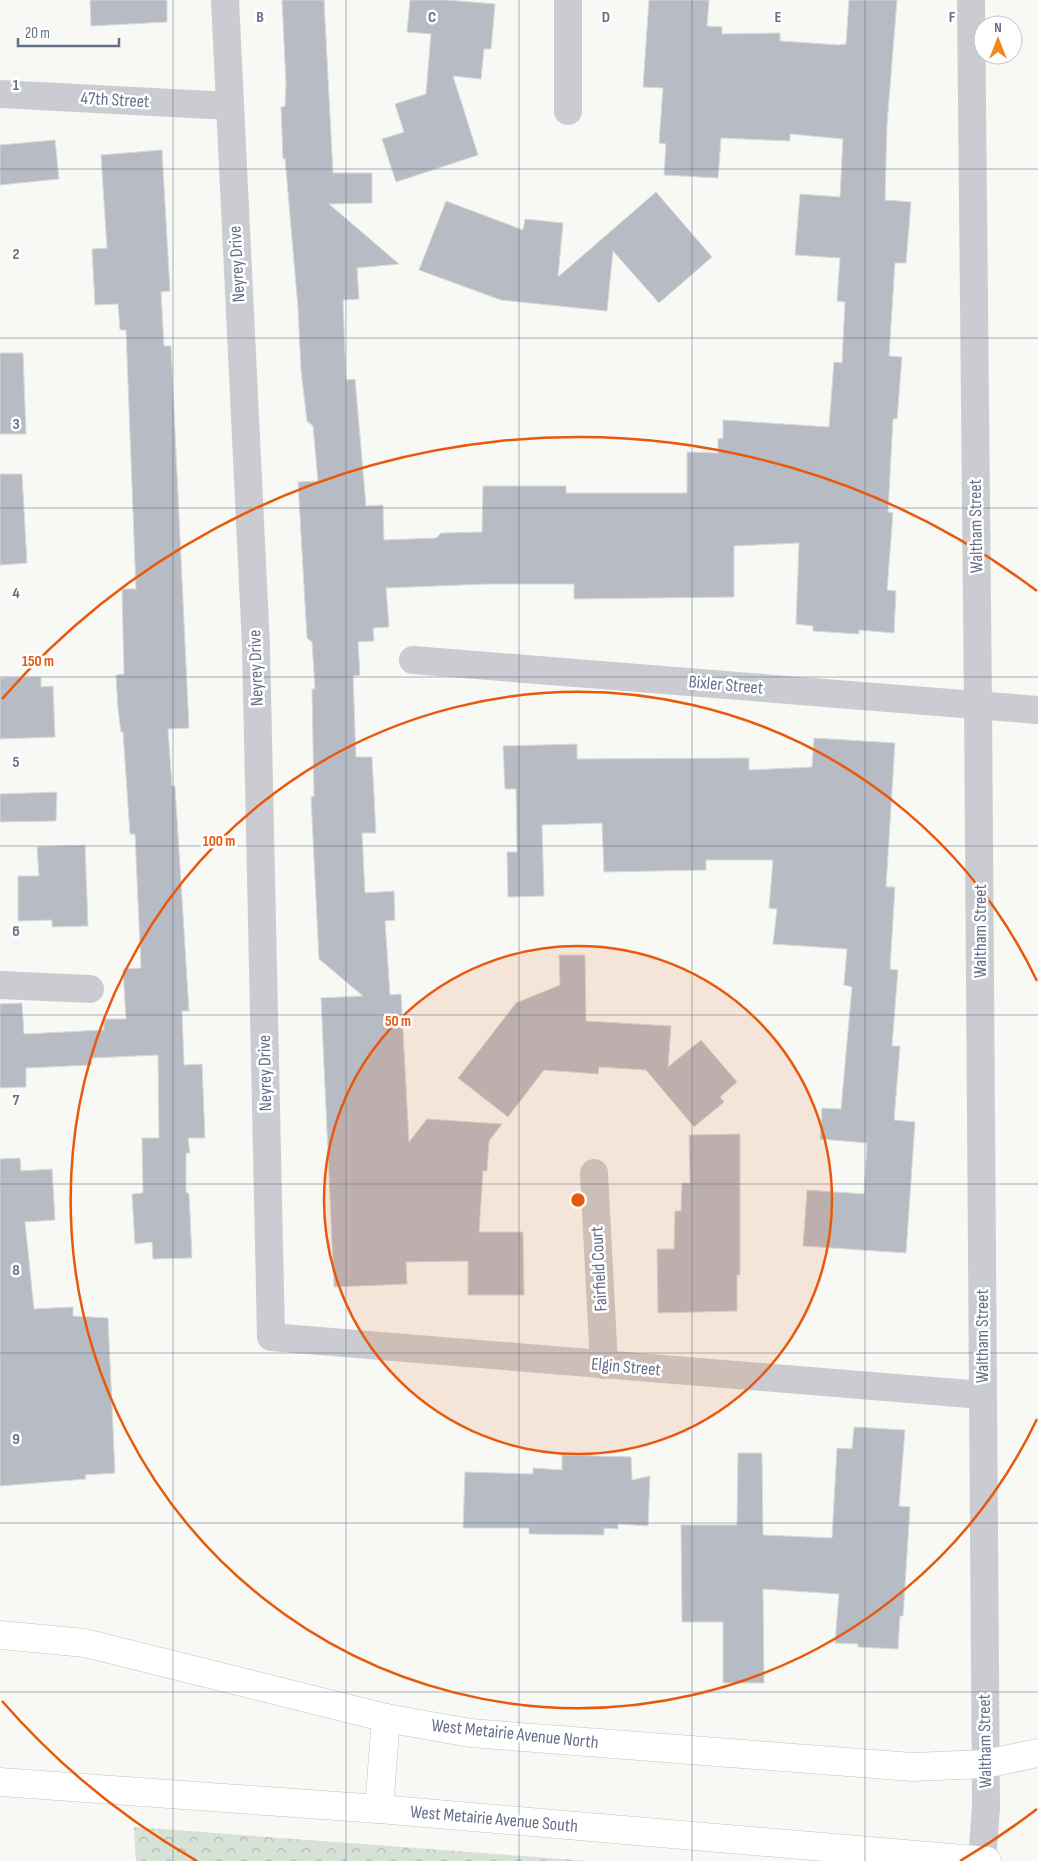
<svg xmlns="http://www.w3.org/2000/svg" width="1038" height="1861" viewBox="0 0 1038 1861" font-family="'Sofia Sans Condensed',sans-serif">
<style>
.forest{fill:url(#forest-crowns)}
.building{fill:#b7bbc4;stroke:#d9dad8}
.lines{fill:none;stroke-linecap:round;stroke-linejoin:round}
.secondary-casing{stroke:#bec1c7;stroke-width:29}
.street{stroke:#caccd1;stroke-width:28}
.secondary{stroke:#fff;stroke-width:28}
.grid{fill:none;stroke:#646f89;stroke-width:1;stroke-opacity:0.55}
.ring{fill:none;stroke:#e8590c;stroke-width:2.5}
.labels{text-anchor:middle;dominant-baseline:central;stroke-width:5;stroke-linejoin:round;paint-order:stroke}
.street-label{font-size:18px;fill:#646f89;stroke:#fff}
.grid-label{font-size:16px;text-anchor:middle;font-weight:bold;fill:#646f89;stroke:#fff;stroke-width:5;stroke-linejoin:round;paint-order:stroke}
.centre{fill:#e8590c;stroke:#fff;stroke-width:2.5}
.ring-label{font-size:15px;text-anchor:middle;font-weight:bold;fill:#e8590c;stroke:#fff;stroke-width:5;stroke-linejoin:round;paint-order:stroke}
</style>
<defs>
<pattern id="forest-crowns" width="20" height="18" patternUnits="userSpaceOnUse" patternTransform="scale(1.25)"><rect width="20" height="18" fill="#d7e1d6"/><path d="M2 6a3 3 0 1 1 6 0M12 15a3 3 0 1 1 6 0" fill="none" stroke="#b2bbb3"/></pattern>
</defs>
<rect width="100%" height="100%" fill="#f8f8f5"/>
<!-- forest -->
<polygon class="forest" points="134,1827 589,1861 136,1861"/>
<!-- building -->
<g class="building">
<polygon points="90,0 167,0 167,22 91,26"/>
<polygon points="282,0 324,0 333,173 372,173 372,203 329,204 399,264 357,268 359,299 343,300 346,380 355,379 366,506 383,505 384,540 436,538 441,533 482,532 483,486 566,486 566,493 687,493 687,452 718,453 718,439 723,438 723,420 829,427 834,362 842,363 845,302 837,301 840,258 795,255 800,194 840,197 843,139 790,134 790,141 721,138 718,178 664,175 666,144 659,143 663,88 643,87 649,0 709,0 707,26 722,27 722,34 780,33 780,41 839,45 846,44 849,0 897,0 887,124 885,200 911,202 906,263 895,263 889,356 902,357 897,419 893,419 888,512 893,513 887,590 896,591 894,633 859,630 859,634 813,631 813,626 796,624 799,543 734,546 734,597 574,599 574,584 487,584 386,588 389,627 373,628 374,641 358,642 360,675 353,676 356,757 372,757 376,833 362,833 365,893 394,891 395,920 385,921 390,995 401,994 409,1142 427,1119 502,1124 489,1141 487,1171 483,1171 479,1232 523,1232 524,1295 468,1295 468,1261 406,1262 407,1284 334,1287 321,998 363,996 319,959 311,797 314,796 312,689 315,689 312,642 307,638 298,482 318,481 313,426 307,421 301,370 298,308 285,158 283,159 281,107 285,106 286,84"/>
<polygon points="410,0 447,0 495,4 491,49 484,49 481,79 453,76 478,155 396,182 382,139 404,132 395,104 426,94 431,34 407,32"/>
<polygon points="55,140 59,179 0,185 0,145"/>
<polygon points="162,150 170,291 161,292 164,346 171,346 189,728 168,729 172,786 175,786 189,1011 182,1011 184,1065 202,1064 205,1138 188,1138 190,1153 186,1153 186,1192 189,1194 192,1258 153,1259 152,1242 135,1244 132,1194 143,1193 142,1138 159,1138 158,1055 91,1058 92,1065 26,1068 26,1087 0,1088 0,1004 22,1003 24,1034 104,1030 104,1019 126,1019 123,969 141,968 135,834 130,834 123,732 121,732 118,709 116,675 124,674 122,589 136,589 126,330 120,330 118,304 95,305 92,249 107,248 101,155"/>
<polygon points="656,192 712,257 659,303 613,251 607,311 501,300 419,270 446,201 523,230 525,219 563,223 558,277"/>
<polygon points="0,353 23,353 26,434 0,434"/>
<polygon points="0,474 22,474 27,563 0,565"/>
<polygon points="41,677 41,687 53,686 55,737 0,739 0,678"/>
<polygon points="814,738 895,743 886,887 895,887 890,969 898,970 892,1046 900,1046 894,1120 915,1122 906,1253 803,1246 807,1190 864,1194 867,1143 820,1139 822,1108 841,1109 852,987 844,985 847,949 773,944 777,909 769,908 773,860 706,860 706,870 604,872 602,823 542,825 544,896 508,897 507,852 517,852 516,789 505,789 503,746 577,744 577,759 749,758 749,770 812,767"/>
<polygon points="57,792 56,821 0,822 0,794"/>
<polygon points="85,845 88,926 52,927 52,920 18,921 18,876 39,876 37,847"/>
<polygon points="559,955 585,955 586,1021 671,1026 668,1067 701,1040 737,1082 720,1097 724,1102 694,1127 646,1070 599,1067 598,1074 544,1070 508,1117 458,1078 516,1003 560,985"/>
<polygon points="740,1134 740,1275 737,1275 737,1311 658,1313 657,1249 674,1249 675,1211 681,1211 682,1183 690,1183 689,1135"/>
<polygon points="20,1158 21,1171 52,1169 55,1220 25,1222 34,1309 73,1307 73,1316 108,1318 115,1473 85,1475 86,1479 0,1486 0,1159"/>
<polygon points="854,1427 905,1430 899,1506 910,1507 903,1616 900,1616 898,1649 858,1647 858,1644 835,1643 839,1594 763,1589 764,1683 723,1683 723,1622 682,1622 681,1525 737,1525 738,1453 762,1453 763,1535 832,1538 837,1448 852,1449"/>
<polygon points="562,1455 631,1457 632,1480 650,1476 648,1526 618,1524 618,1529 604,1528 604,1535 529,1534 529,1528 463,1528 465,1472 533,1474 533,1468 562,1470"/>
</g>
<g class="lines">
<defs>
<g id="secondary">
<polyline points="0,1635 85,1643 386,1718 470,1733 912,1767 985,1764 1038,1753"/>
<polyline points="0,1782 379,1809 987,1861"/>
<polyline points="379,1809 386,1718"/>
</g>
</defs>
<!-- secondary casing -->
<use href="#secondary" class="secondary-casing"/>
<!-- street -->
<g class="street">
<polyline points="225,0 256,646 271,1337 982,1395"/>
<polyline points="971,0 978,705 986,1807 982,1861"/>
<polyline points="0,94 230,106"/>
<polyline points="568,111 568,0"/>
<polyline points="413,660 1038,710"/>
<polyline points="0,985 90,989"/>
<polyline points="594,1173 604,1365"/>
</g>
<!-- secondary -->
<use href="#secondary" class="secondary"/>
</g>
<!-- grid -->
<path class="grid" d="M173 0V1861M346 0V1861M519 0V1861M692 0V1861M865 0V1861M0 169H1038M0 338H1038M0 508H1038M0 677H1038M0 846H1038M0 1015H1038M0 1184H1038M0 1353H1038M0 1523H1038M0 1692H1038"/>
<!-- distance rings -->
<circle cx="578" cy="1200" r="254" fill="#e8590c" fill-opacity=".12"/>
<g class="ring">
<circle cx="578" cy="1200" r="254"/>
<path d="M1037 1419A508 508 0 1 1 1037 981"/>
<path d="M1037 1809A763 763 0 0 1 960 1861M197 1861A763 763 0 0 1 2 1701M2 699A763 763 0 0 1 1037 591"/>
</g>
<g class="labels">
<!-- street labels -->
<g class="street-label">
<text transform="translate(115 100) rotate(3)">47th Street</text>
<text transform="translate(237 264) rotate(-93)">Neyrey Drive</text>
<text transform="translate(976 526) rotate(-91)">Waltham Street</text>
<text transform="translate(256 668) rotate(-92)">Neyrey Drive</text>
<text transform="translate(726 685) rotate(5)">Bixler Street</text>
<text transform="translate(980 931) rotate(-90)">Waltham Street</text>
<text transform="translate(265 1073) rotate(-91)">Neyrey Drive</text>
<text transform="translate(599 1269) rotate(-93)">Fairfield Court</text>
<text transform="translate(982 1336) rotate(-90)">Waltham Street</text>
<text transform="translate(626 1367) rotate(5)">Elgin Street</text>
<text transform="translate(515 1734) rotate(6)">West Metairie Avenue North</text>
<text transform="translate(985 1741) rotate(-91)">Waltham Street</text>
<text transform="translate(494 1819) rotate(5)">West Metairie Avenue South</text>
</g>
</g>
<g class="grid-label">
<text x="260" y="22">B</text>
<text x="432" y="22">C</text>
<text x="606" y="22">D</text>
<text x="778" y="22">E</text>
<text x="952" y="22">F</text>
<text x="16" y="90">1</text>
<text x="16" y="259">2</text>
<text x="16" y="429">3</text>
<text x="16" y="598">4</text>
<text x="16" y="767">5</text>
<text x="16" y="936">6</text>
<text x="16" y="1105">7</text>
<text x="16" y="1275">8</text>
<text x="16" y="1444">9</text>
</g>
<circle cx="578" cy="1200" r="8" class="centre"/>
<g class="ring-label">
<text x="38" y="666">150 m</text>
<text x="219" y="846">100 m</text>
<text x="398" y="1026">50 m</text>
</g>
<!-- north arrow -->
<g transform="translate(998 40)"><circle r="24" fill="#ffffff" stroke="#c1c5d0"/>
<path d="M0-4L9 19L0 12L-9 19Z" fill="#f4861a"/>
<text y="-8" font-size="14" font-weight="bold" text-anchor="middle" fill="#646f89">N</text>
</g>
<!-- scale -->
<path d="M18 38v8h101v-8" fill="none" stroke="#646f89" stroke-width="2.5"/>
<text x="25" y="38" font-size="15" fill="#646f89" stroke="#ffffff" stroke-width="4" paint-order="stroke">20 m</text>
</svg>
